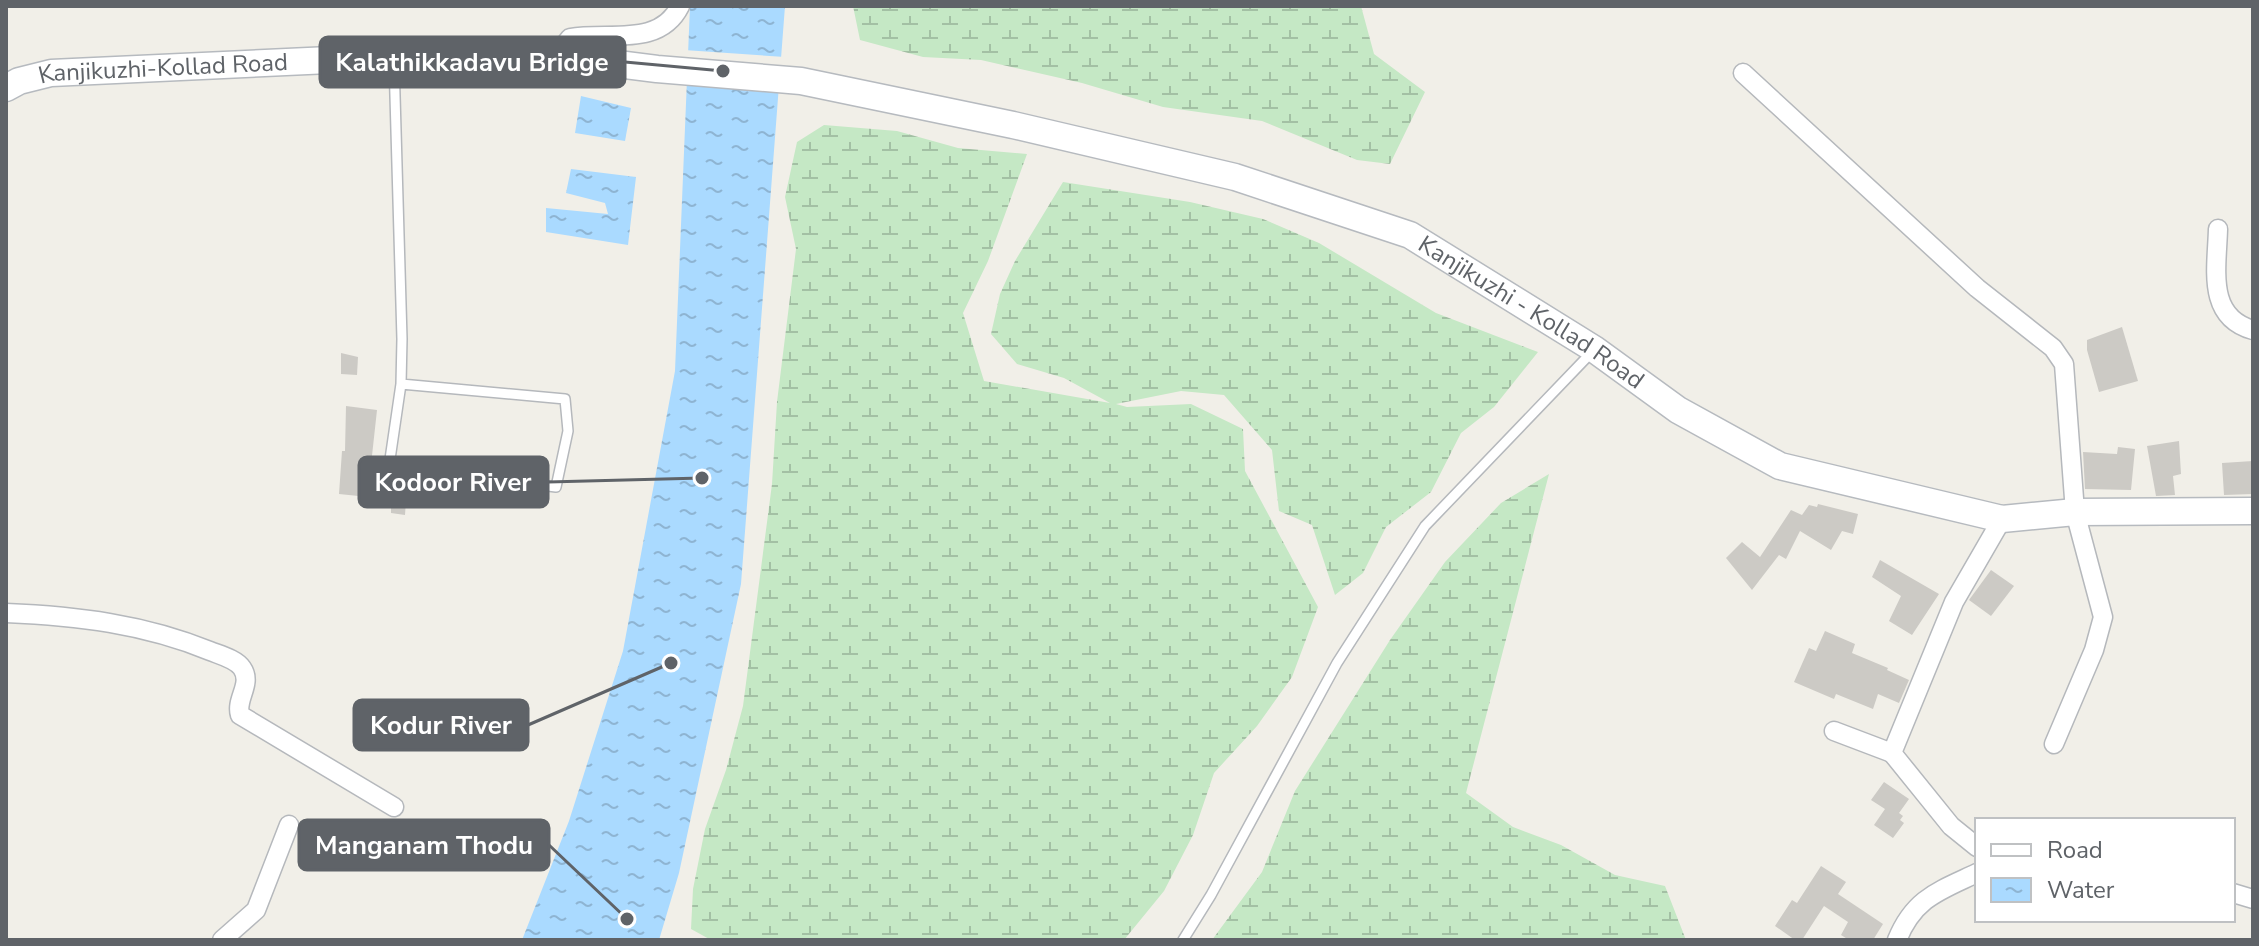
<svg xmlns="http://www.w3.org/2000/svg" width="2259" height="946" viewBox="0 0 2259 946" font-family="'Nunito Sans',sans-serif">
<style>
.wetland{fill:url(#wetland-marsh)}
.water{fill:url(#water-ripples)}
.pier{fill:#f1efe8}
.building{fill:#cccac5}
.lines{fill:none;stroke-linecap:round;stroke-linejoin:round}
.service-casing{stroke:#b5b8bc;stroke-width:12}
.minor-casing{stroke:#b5b8bc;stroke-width:21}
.secondary-casing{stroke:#b6babf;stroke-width:29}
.service{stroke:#fff;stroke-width:9}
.minor{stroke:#fff;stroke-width:18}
.secondary{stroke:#fff;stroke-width:26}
.labels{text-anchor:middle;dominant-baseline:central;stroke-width:7;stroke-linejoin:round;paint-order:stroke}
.street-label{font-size:24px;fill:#5f6368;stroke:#fff}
.leader{fill:none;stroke:#5f6368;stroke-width:3}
.callout-dot{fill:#5f6368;stroke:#fff;stroke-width:3}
.callout{fill:#5f6368;stroke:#5f6368;stroke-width:3}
.callout-label{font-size:26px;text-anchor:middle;font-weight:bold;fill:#fff}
</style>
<defs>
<pattern id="wetland-marsh" width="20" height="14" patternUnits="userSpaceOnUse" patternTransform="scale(2)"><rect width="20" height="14" fill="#c5e8c5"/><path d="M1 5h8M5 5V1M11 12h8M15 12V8" fill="none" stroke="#a3c0a4"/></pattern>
<pattern id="water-ripples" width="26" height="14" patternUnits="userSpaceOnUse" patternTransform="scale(2)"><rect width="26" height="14" fill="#aadaff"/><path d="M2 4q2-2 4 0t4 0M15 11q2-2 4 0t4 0" fill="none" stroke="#8eb4d2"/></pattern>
</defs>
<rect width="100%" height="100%" fill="#f1efe8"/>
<!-- wetland -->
<g class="wetland">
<polygon points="853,6 1361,6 1374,54 1425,92 1390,164 1357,160 1262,121 1163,107 1082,83 981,60 923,57 860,40"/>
<polygon points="824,125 897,131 958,148 1027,154 988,261 963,313 984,381 1110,403 1064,378 1017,364 991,334 1000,294 1015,261 1063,182 1190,202 1263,219 1319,243 1436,313 1538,352 1494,407 1461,433 1431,492 1386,527 1363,573 1335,595 1312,525 1279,511 1272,450 1224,395 1181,391 1116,404 1127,407 1191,404 1243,429 1245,471 1318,607 1292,677 1257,726 1214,773 1193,835 1164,891 1124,940 711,940 691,929 693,889 705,829 726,770 743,706 772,484 777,402 796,249 785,197 797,142"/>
<polygon points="1549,474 1466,793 1513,827 1561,845 1615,875 1665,886 1686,940 1212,940 1262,872 1295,791 1390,640 1445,562 1501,503"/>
</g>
<!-- water -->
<g class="water">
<polygon points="690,6 785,6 741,584 679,873 659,940 522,940 569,821 623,651 675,371"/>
<polygon points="581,96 631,108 625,141 575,133"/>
<polygon points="571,169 636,177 628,245 546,232 546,208 608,214 605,203 566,193"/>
</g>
<!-- pier -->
<polygon class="pier" points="684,50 785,57 783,85 683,77"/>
<!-- building -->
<g class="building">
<polygon points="2122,327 2138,381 2099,392 2087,350 2087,340"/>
<polygon points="341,353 358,357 357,375 341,374"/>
<polygon points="346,406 377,410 369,483 407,486 405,515 391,513 391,507 378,504 378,498 339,494 342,451 345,451"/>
<polygon points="2179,441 2181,474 2173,476 2175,495 2156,496 2147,446"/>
<polygon points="2118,447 2135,449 2131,490 2085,489 2083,452 2117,454"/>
<polygon points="2253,461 2253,494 2224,495 2222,463"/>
<polygon points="1818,504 1858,514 1853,534 1842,531 1831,550 1800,531 1786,559 1779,555 1752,590 1726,558 1742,542 1760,557 1791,510 1802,515 1809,505 1817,507"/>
<polygon points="1880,560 1939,594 1912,635 1889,621 1901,596 1872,577"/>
<polygon points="1991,570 2014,586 1991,616 1969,600"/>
<polygon points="1825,631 1855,644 1852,653 1888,668 1887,670 1909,680 1899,703 1878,694 1873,709 1836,694 1834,699 1794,682 1809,648 1816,651"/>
<polygon points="1884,782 1909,799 1899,813 1903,816 1900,820 1904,823 1893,838 1874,825 1885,809 1871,800"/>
<polygon points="1821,866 1846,882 1838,894 1883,924 1873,940 1849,940 1841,935 1848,922 1824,906 1802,940 1795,940 1775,926 1792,900 1797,903"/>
</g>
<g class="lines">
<defs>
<g id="service">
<polyline points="394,61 402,339 401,384 389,466 556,487 568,431 565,399 401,384"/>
<polyline points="1183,940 1211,895 1337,663 1425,526 1592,352"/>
</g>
<g id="minor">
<path d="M562 57V48L570 38C608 31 659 48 680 6"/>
<polyline points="1743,73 1977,288 2053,348 2064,364 2075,512 2103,617 2094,650 2054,744"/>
<path d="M2218 229C2217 268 2206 317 2253 330"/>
<path d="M6 613C77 616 144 624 210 651 220 655 236 659 242 668 253 684 235 699 240 715L394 807"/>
<polyline points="1834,731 1892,753"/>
<polyline points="1977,847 1951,826 1892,753 1954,602 2002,519"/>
<polyline points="2233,893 2253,899"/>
<polyline points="222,940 256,910 289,825"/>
<path d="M1897 940C1914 898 1939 891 1977 873"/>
</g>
<g id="secondary">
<path id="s1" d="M6 88 19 81 51 73 394 57H562L657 69 801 81 1013 125 1235 177 1410 235 1594 349 1678 410 1780 466 2002 519 2075 512 2253 511"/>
</g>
</defs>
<!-- service casing -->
<use href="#service" class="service-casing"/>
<!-- minor casing -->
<use href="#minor" class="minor-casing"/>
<!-- secondary casing -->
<use href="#secondary" class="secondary-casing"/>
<!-- service -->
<use href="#service" class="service"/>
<!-- minor -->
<use href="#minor" class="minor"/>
<!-- secondary -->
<use href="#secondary" class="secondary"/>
</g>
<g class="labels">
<!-- street labels -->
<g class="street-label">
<text stroke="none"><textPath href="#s1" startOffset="160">Kanjikuzhi-Kollad Road</textPath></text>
<text stroke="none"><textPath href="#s1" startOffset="1572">Kanjikuzhi - Kollad Road</textPath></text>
</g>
</g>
<!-- callouts -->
<path class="leader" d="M723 71L625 62M702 478L548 482M671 663L528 725M627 919L549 845"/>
<g class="callout-dot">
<circle cx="723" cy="71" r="8"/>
<circle cx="702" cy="478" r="8"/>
<circle cx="671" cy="663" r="8"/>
<circle cx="627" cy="919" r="8"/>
</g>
<g class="callout">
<rect x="320" y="37" width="305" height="50" rx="8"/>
<rect x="359" y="457" width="189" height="50" rx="8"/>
<rect x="354" y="700" width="174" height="50" rx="8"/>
<rect x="299" y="820" width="250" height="50" rx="8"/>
</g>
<g class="callout-label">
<text x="472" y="71">Kalathikkadavu Bridge</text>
<text x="453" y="491">Kodoor River</text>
<text x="441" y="734">Kodur River</text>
<text x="424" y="854">Manganam Thodu</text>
</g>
<!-- border -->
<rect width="2259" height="946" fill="none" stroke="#5f6368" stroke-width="16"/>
<!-- legend -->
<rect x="1975" y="818" width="260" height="104" fill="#ffffff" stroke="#bfc1c3" stroke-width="2"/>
<rect x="1991" y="844" width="40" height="12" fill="#ffffff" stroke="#bfc1c3" stroke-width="2"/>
<text x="2047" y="858" font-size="24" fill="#5f6368">Road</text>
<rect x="1991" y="878" width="40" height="24" fill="url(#water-ripples)" stroke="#bfc1c3" stroke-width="2"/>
<text x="2047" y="898" font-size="24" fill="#5f6368">Water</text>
</svg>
